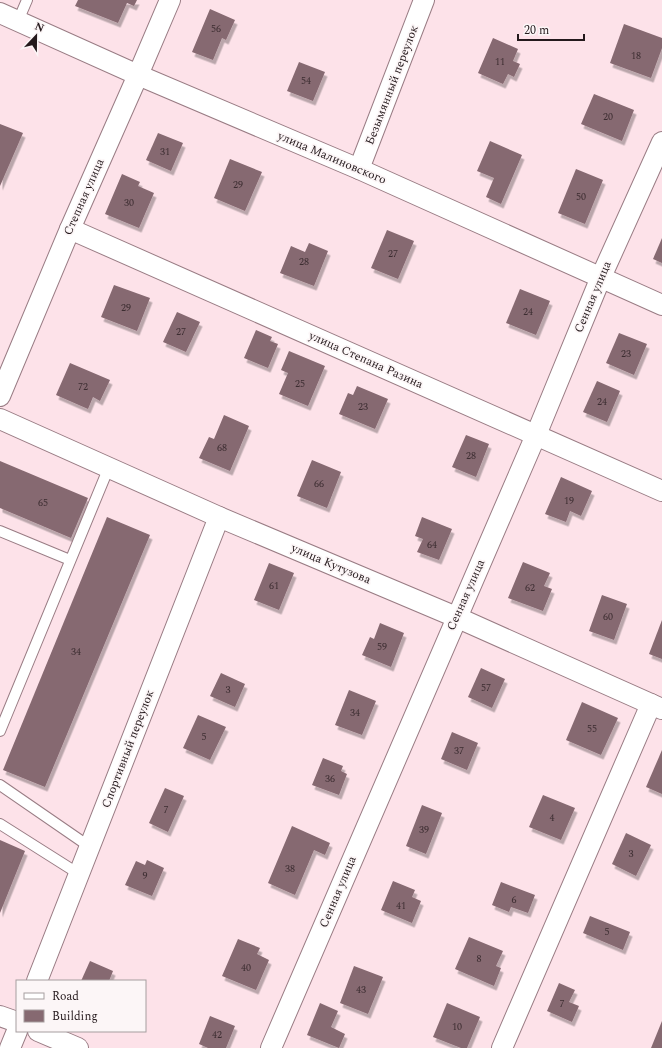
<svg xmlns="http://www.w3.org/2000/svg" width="662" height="1048" viewBox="0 0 662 1048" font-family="Spectral,serif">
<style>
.building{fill:#866971;filter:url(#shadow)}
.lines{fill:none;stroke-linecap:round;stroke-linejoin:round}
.lane-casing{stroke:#997c84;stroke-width:12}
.street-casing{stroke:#997c84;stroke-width:22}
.lane{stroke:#fff;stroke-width:10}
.street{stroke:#fff;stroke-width:20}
.labels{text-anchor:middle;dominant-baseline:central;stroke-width:3.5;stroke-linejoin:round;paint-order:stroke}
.number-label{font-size:10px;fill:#3c2d31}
.street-label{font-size:12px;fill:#24191c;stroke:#fcf6f7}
</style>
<defs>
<filter id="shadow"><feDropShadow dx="2.5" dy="4.5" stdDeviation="0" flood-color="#0004"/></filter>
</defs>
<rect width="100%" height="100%" fill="#fde2e9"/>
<!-- building -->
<g class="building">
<polygon points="78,0 137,0 134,6 127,3 118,23 75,6"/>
<polygon points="210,9 235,20 226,40 222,38 213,60 192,52"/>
<polygon points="624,24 662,38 662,48 651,78 610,63"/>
<polygon points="493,38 518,49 513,61 520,64 514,77 508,74 503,84 478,73"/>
<polygon points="299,62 325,72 313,101 287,91"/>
<polygon points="594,94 634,110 622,141 581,124"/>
<polygon points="0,124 23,133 0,186"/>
<polygon points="158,133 183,143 171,171 146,160"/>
<polygon points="490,141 522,155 501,204 486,197 494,178 477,171"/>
<polygon points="230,159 262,172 245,211 214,198"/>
<polygon points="576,169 603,180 585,224 558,213"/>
<polygon points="122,174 140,182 138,186 154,193 139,228 105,214"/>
<polygon points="387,230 414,241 398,279 371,268"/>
<polygon points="662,238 662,263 653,259"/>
<polygon points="309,243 328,251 314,286 280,273 291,246 305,252"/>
<polygon points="114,285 150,298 137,331 101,317"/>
<polygon points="520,289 550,301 536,335 506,323"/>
<polygon points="177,312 200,322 186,352 163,342"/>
<polygon points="256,330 272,337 270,341 278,344 268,368 244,358"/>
<polygon points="619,333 647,344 634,375 606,363"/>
<polygon points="289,351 325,366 308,406 279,394 288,373 281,370"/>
<polygon points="70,363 110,380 100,401 93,397 88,409 56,395"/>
<polygon points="597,381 620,391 607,422 583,412"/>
<polygon points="357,386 388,399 375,429 339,414 348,393 353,395"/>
<polygon points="224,415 249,426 230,471 199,458 209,437 214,439"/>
<polygon points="466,435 489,444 476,477 452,467"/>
<polygon points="312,460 341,472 327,508 297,496"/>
<polygon points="0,461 88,498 71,538 0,508"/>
<polygon points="561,477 592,491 581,516 570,511 566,522 545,514"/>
<polygon points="107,517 150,535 45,787 3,770"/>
<polygon points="422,517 452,529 439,560 417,552 423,539 415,536"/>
<polygon points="523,562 550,573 544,586 552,589 543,611 508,598"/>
<polygon points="269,563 294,573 279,610 254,600"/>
<polygon points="602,595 627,604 614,640 589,631"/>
<polygon points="662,620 662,659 649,654"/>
<polygon points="380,623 404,633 391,667 362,655 370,637 374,639"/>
<polygon points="481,668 505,679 492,708 468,697"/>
<polygon points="221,673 245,684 235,707 210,696"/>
<polygon points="349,690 376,701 362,735 335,725"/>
<polygon points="582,702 618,718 601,755 566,740"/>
<polygon points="198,715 226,727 210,760 183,748"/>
<polygon points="452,732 478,743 467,770 441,759"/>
<polygon points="662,750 662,794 646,787"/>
<polygon points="323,758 343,766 341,771 347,774 339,795 312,785"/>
<polygon points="165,788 184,796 168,832 149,823"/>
<polygon points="543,795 575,808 561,840 529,827"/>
<polygon points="422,805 442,813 426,854 406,846"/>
<polygon points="292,826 330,843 325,855 314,850 295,895 268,883"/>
<polygon points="626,833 651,845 636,876 612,864"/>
<polygon points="0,840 25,851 0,913"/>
<polygon points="147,860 164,868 152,896 125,885 136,861 145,865"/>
<polygon points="393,881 415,890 412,897 421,901 412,923 381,910"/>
<polygon points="501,882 535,895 528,913 511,907 509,912 492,905"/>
<polygon points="590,916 630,932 623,950 583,933"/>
<polygon points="469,937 503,951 496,966 501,968 494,986 455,969"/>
<polygon points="238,939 260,948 257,954 269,960 256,990 222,976"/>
<polygon points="90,961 113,971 109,981 81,981"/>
<polygon points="354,966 383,977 368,1014 340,1003"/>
<polygon points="559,983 575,990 569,1002 579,1006 572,1022 547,1011"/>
<polygon points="320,1003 338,1011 331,1027 345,1034 339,1048 307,1035"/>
<polygon points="447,1003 480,1017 467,1048 461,1048 433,1037"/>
<polygon points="210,1016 235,1026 226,1048 208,1048 199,1044"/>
<polygon points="662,1021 662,1048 651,1048"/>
</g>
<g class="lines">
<defs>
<g id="lane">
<polyline points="18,21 27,0"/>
<polyline points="0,531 70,560"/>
<polyline points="0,731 109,467"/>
<polyline points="0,785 90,847"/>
<polyline points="0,824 79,874"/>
</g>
<g id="street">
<polyline points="0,13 138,75 359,169 662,305"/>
<polyline points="359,169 424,0"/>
<polyline points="70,229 662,491"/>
<polyline points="0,396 70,229 138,75 170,0"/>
<polyline points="0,419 219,517 456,617 662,709"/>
<polyline points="37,981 219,517"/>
<polyline points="0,1016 17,1022"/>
<polyline points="38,1031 78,1048"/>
<polyline points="10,1048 17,1031"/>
<polyline points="271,1048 536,435 601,277 662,142"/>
<polyline points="502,1048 651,704"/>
</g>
</defs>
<!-- lane casing -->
<use href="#lane" class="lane-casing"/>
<!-- street casing -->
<use href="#street" class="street-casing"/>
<!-- lane -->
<use href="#lane" class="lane"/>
<!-- street -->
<use href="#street" class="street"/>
</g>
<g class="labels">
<!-- number labels -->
<g class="number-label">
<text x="216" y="29">56</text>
<text x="636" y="56">18</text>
<text x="500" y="62">11</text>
<text x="306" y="81">54</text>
<text x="608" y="117">20</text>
<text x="165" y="152">31</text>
<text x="238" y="185">29</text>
<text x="581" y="197">50</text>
<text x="129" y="203">30</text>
<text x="393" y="254">27</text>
<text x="304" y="262">28</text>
<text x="126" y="308">29</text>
<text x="528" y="312">24</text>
<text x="181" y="332">27</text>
<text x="626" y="354">23</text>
<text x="300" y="384">25</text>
<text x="83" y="387">72</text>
<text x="602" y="402">24</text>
<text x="363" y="407">23</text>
<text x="222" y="448">68</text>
<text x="471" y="456">28</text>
<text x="319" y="484">66</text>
<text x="569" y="501">19</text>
<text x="43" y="503">65</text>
<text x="432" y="545">64</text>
<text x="274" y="586">61</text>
<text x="530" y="588">62</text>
<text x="608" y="617">60</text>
<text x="382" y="647">59</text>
<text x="76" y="652">34</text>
<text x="486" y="688">57</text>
<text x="228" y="690">3</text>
<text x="355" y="713">34</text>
<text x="592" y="729">55</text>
<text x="204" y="737">5</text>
<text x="459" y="751">37</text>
<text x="330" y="779">36</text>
<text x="166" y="810">7</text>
<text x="552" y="818">4</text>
<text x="424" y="830">39</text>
<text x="631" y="854">3</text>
<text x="290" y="869">38</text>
<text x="145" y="876">9</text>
<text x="514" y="900">6</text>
<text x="401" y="906">41</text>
<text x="607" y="932">5</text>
<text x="479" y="959">8</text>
<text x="246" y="968">40</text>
<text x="361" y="990">43</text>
<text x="562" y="1004">7</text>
<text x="457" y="1027">10</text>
<text x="217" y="1035">42</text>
</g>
<!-- street labels -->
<g class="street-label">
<text transform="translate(392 85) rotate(-69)">Безымянный переулок</text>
<text transform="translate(332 158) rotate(23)">улица Малиновского</text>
<text transform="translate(84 197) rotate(-66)">Степная улица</text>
<text transform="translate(593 297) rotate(-67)">Сенная улица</text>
<text transform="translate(366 360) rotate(24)">улица Степана Разина</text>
<text transform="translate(331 564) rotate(23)">улица Кутузова</text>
<text transform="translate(466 595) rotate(-66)">Сенная улица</text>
<text transform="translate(128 749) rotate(-69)">Спортивный переулок</text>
<text transform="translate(338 892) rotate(-67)">Сенная улица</text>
</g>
</g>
<!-- legend -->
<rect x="16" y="980" width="130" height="52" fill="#fcf6f7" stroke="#a69e9f"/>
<rect x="24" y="993" width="20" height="6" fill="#ffffff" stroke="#a69e9f"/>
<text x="52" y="1000" font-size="12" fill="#24191c">Road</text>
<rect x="24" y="1010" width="20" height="12" fill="#866971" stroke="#a69e9f"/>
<text x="52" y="1020" font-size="12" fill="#24191c">Building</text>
<!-- north arrow -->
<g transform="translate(36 36) rotate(22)" stroke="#fcf6f7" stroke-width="3" paint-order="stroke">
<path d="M0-3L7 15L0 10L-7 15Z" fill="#24191c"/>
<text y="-6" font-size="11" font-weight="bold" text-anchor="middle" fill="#24191c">N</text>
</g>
<!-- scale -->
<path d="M518 34v6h66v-6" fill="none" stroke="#24191c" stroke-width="2"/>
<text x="524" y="34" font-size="12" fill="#24191c" stroke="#fcf6f7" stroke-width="3" paint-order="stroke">20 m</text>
</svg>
